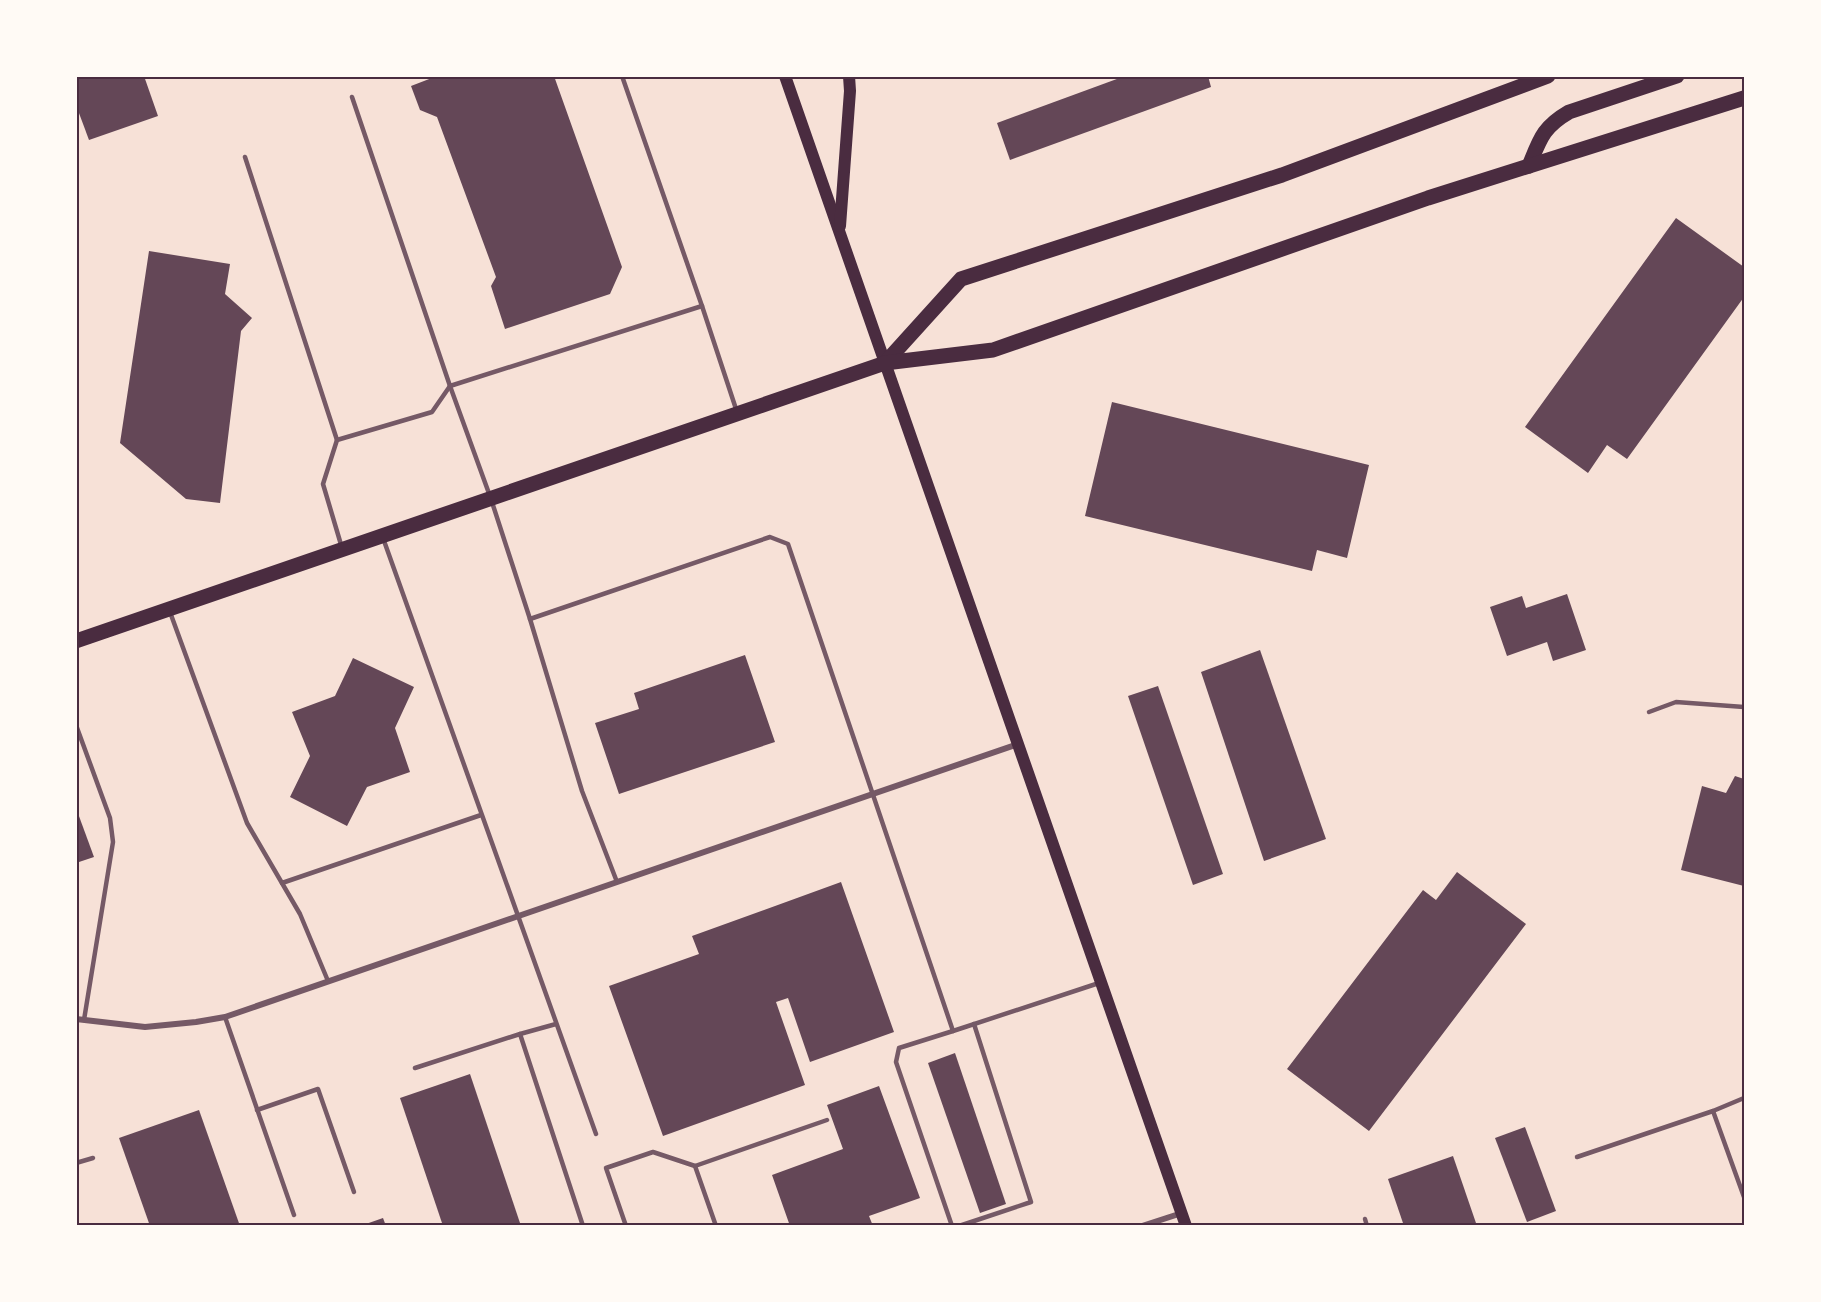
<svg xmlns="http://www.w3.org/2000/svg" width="1821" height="1302" viewBox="0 0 1821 1302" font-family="'DejaVu Sans',sans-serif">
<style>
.building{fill:#644757}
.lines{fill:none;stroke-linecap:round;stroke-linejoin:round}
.service{stroke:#755966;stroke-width:4.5}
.minor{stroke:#755966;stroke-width:6}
.secondary{stroke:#4a2c40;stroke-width:12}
.primary{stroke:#4a2c40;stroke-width:15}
.neatline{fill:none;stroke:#4a2c40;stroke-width:2}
</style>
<rect width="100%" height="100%" fill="#f7e1d7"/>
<!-- building -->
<g class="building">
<polygon points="76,76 144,76 158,116 89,140 76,105"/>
<polygon points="437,76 554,76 622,267 610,294 505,329 491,286 496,277 437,117 420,110 411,86"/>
<polygon points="1125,76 1208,76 1211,87 1010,160 997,123"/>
<polygon points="1676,218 1744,267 1744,297 1627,459 1607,445 1588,473 1525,427"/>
<polygon points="149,251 230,264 225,294 252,318 241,331 220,503 186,499 120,443"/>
<polygon points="1112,402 1369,465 1347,558 1317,550 1312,571 1085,516"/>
<polygon points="1567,594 1586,650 1553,661 1547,642 1507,656 1490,607 1522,596 1526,608"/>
<polygon points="1260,650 1326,839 1264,861 1201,672"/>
<polygon points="745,655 775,742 619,794 595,723 639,709 634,693"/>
<polygon points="353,658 414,687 395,728 410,772 367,787 347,826 290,797 310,756 292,712 335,696"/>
<polygon points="1158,686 1223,874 1193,885 1128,696"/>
<polygon points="1735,776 1744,779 1744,886 1681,870 1702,786 1726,793"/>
<polygon points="76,808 94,857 76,863"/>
<polygon points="1457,872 1526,924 1369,1131 1287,1069 1423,890 1436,900"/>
<polygon points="841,882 894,1032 810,1062 788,998 776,1002 805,1085 663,1136 609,986 699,954 692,936"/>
<polygon points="955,1053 1006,1204 980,1213 928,1063"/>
<polygon points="470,1074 521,1226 443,1226 400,1098"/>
<polygon points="879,1086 920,1198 869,1216 873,1226 790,1226 772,1175 843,1149 827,1105"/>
<polygon points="199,1110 240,1226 150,1226 119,1138"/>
<polygon points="1525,1127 1556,1211 1527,1222 1495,1138"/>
<polygon points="1453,1156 1477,1226 1404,1226 1388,1179"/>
<polygon points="383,1218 386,1226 363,1226 363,1225"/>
</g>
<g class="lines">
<!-- service -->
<g class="service">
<polyline points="622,76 702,306 737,412"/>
<polyline points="352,97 450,386 702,306"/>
<polyline points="245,157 337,440"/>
<polyline points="450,386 491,499 530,619 770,537 788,544 953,1031 899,1048 896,1062 952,1226"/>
<polyline points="383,538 596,1134"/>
<polyline points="342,548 323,484 337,440 432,412 450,386"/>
<polyline points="170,612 247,823 300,914 328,981"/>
<polyline points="530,619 582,791 617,882"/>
<polyline points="1649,712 1676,702 1744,707"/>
<polyline points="76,725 110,818 113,842 84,1020"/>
<polyline points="282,883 481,815"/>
<polyline points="225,1017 294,1215"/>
<polyline points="953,1031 1099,983"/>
<polyline points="520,1034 556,1024"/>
<polyline points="415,1068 520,1034 583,1226"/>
<polyline points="1744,1098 1713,1111 1744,1197"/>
<polyline points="257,1110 318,1089 354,1192"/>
<polyline points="1577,1157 1713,1111"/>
<polyline points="76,1163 93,1158"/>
<polyline points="695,1166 827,1120"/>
<polyline points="1365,1219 1367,1226"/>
<polyline points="626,1226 606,1168 653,1152 695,1166 716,1226"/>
<polyline points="959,1226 1031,1202 974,1024"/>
</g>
<!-- minor -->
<g class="minor">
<polyline points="76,1019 145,1027 196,1022 225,1017 1018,744"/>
<polyline points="1142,1226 1182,1213"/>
</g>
<!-- secondary -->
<g class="secondary">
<polyline points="785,76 1186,1226"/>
<polyline points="840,226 850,91 849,76"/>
</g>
<!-- primary -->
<g class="primary">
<path d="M1529 166C1540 139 1543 127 1569 112L1677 76"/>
<polyline points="885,363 961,279 1282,175 1548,76"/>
<polyline points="76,641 885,363 993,350 1428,198 1744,98"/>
</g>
</g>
<!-- border -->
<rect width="1821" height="1302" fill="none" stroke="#fffaf5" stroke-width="156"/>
<rect x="78" y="78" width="1665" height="1146" class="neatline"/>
</svg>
